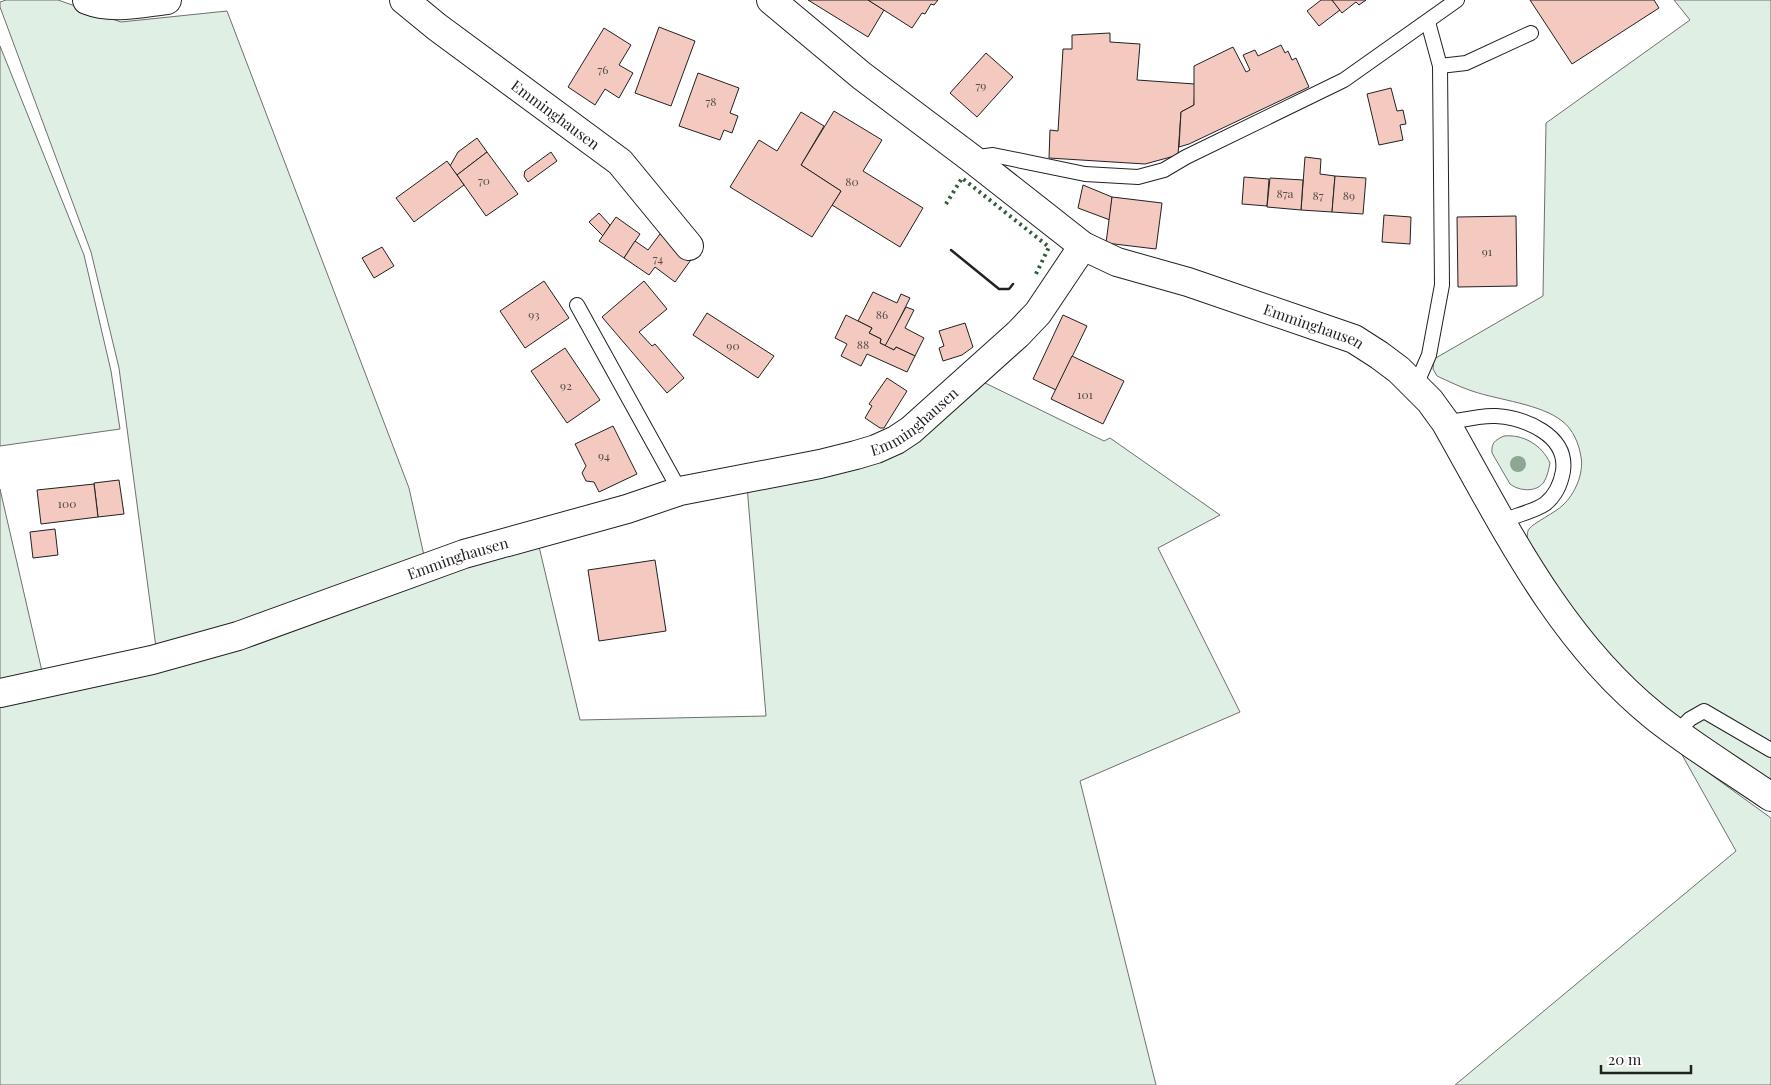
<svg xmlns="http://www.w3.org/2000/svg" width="1771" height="1085" viewBox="0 0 1771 1085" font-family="'Playfair Display',serif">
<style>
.green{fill:#e0efe3;stroke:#6f6f6f}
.building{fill:#f3c9c0;stroke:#222}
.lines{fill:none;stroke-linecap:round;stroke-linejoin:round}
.lane-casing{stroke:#222;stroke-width:16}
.street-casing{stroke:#222;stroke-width:30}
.secondary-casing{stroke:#222;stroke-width:30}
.lane{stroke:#fff;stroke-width:14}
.street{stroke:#fff;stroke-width:28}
.secondary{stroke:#fff;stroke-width:28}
.hedge{stroke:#2f5e38;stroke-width:4;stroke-dasharray:2.5 4;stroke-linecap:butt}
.wall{stroke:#222;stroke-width:2.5}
.tree{fill:#8da692}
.labels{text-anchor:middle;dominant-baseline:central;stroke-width:4;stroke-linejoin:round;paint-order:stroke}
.number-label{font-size:12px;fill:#564c4a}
.street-label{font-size:15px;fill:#222;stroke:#fff}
</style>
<rect width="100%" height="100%" fill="#fff"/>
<!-- green -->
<g class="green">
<polygon points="6,0 58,0 121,22 227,11 409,488 425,560 157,655 119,368 91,252 0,7 0,2"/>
<path d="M1674 0H1771V782C1722 750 1668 720 1627 678 1588 637 1559 590 1528 544 1528 540 1526 533 1529 529 1533 523 1555 513 1563 505 1575 494 1584 473 1581 457 1579 444 1573 429 1562 421 1541 404 1498 400 1472 391 1460 387 1448 381 1437 376L1433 369 1434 359 1543 296 1546 123 1690 20Z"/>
<polygon points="0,46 84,255 111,371 120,429 0,446"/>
<polygon points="981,381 1104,441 1110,438 1220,515 1158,548 1240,712 1080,781 1156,1085 0,1085 0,698 537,538 580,720 766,716 747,486 799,479"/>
<path d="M1504 436C1523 434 1542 445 1550 463 1549 469 1547 477 1544 482 1536 493 1519 491 1510 484L1492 453C1491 443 1495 440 1504 436Z"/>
<polygon points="0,489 44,680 0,689"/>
<polygon points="1681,753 1771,818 1771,1085 1455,1085 1736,851"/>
</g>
<!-- building -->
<g class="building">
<polygon points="808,0 868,0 884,10 868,37"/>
<polygon points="868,0 938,0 934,5 931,4 925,14 922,13 912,28"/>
<polygon points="1321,0 1332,0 1340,10 1319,26 1307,11"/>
<polygon points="1332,0 1366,0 1359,5 1356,2 1342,13"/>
<polygon points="1530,0 1654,0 1659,8 1572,64"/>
<polygon points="659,27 695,41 671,106 635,93"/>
<polygon points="604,28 631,45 619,65 633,73 619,98 605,89 595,105 568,87"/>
<polygon points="1110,33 1110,42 1140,44 1137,80 1195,84 1194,105 1181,112 1178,155 1145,164 1049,158 1050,130 1058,131 1063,49 1072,49 1072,35"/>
<polygon points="1281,45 1285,53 1288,51 1292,60 1296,58 1309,87 1189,144 1179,147 1181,112 1194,105 1194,66 1233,47 1246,72 1250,70 1243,55 1255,50 1258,56"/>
<polygon points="986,53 1013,77 977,117 950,93"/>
<polygon points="698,73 739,88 730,113 738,116 732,133 724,130 720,140 679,126"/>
<polygon points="1391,88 1397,111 1403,110 1406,124 1400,125 1403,140 1379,145 1367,94"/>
<polygon points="834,111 882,140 863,171 923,208 900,247 832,205 841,191 801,165"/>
<polygon points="801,112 824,126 801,165 841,191 812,237 730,187 759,140 777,151"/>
<polygon points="477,138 487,152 457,175 450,166 458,152"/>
<polygon points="487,152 518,194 486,216 457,175"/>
<polygon points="551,152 557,161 528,182 524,176 525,171"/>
<polygon points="1305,157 1321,159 1320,174 1335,176 1332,212 1301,210"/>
<polygon points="447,161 464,185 414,222 396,198"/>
<polygon points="1335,176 1366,178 1363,214 1332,212"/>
<polygon points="1244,177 1269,179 1267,206 1242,204"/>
<polygon points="1270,178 1303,180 1301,210 1267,207"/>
<polygon points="1083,185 1112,197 1110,220 1078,208"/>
<polygon points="1112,197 1162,203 1156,249 1106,243"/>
<polygon points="599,213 610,225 603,236 589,222"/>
<polygon points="1384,215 1411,217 1410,244 1382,242"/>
<polygon points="1516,216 1517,286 1458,287 1457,217"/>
<polygon points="616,217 640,234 624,258 599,241"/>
<polygon points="660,234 693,257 675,282 655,267 649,275 624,258 635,241 648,250"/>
<polygon points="382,247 394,266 374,278 362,258"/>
<polygon points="544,281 569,318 525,348 500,311"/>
<polygon points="644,281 667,309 639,332 652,346 655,344 684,378 667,393 602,317"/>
<polygon points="873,292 897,303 901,294 910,298 886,346 880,343 881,339 869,333 872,328 858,321"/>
<polygon points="906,307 914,310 905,328 924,338 915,356 896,347 894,350 885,346"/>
<polygon points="707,313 774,356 758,378 693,335"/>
<polygon points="846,315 872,328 869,333 881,339 880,343 894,350 896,347 915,356 907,372 867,354 861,366 841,356 847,344 835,338"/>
<polygon points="1063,315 1087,326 1056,390 1033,379"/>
<polygon points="965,323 973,347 962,355 943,361 939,348 944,346 939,331"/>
<polygon points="565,348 600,400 567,423 531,371"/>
<polygon points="1072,356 1124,381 1103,424 1051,399"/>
<polygon points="887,378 907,391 884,428 880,428 865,418 872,406 869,404"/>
<polygon points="613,426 637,474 599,492 594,482 586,481 582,473 586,466 575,444"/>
<polygon points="119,480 124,514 98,517 94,483"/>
<polygon points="94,484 98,517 41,524 37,490"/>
<polygon points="55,529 58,555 33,558 30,532"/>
<polygon points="655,560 666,631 599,641 588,570"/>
</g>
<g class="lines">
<defs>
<g id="lane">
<polyline points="1440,66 1466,63 1531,33"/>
<polyline points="971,158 993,155 1085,174 1138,177 1164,170 1186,157 1344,80 1457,0"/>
<polyline points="577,305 680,491"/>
<polyline points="1416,385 1429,355 1442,285 1440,66 1428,22"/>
<path d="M1446 423C1463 420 1480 415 1496 416 1525 418 1568 435 1563 471 1561 483 1555 496 1545 504 1535 511 1514 516 1502 521"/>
<polyline points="1676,733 1690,719 1704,711 1771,750"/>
</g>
<g id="street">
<path id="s1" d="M404 0 437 27 620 162 689 246"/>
<path id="s2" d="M0 693 152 660 238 636 464 554 627 509 680 491 820 464 856 455 876 449 896 440 911 430 1018 334 1038 313 1083 246"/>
</g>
<g id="secondary">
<path d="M87 0C112 10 141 3 167 0"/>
<path id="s3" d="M771 0 862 76 971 158 1083 246 1117 262 1188 282 1354 339 1379 355 1399 370 1430 401 1446 423C1505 527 1558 638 1653 715 1690 745 1732 770 1771 797"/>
</g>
</defs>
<!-- lane casing -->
<use href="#lane" class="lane-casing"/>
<!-- street casing -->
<use href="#street" class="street-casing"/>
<!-- secondary casing -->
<use href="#secondary" class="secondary-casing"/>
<!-- lane -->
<use href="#lane" class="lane"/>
<!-- street -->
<use href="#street" class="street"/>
<!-- secondary -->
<use href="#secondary" class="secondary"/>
<!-- hedge -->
<polyline class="hedge" points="946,204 962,178 1049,247 1035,276"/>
<!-- wall -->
<polyline class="wall" points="951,250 999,289 1009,289 1013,284"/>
</g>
<!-- trees -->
<circle class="tree" cx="1518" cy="464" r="8"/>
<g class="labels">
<!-- number labels -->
<g class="number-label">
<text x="603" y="69">76</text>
<text x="981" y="85">79</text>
<text x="711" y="101">78</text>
<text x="484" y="180">70</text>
<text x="852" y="181">80</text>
<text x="1285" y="193">87a</text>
<text x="1318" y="195">87</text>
<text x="1349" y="195">89</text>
<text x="1487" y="251">91</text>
<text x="658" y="258">74</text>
<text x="534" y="314">93</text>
<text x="882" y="314">86</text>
<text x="863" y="344">88</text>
<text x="733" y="345">90</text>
<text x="566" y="385">92</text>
<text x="1085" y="394">101</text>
<text x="604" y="455">94</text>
<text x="67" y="503">100</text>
</g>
<!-- street labels -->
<g class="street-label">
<text stroke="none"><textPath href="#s1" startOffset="190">Emminghausen</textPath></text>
<text stroke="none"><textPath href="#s3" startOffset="642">Emminghausen</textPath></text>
<text stroke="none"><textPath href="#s2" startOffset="958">Emminghausen</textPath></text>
<text stroke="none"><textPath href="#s2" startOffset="478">Emminghausen</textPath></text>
</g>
</g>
<!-- scale -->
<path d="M1601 1065v8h90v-8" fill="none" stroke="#222222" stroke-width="2.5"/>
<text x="1608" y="1065" font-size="15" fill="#222222" stroke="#ffffff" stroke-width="4" paint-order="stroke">20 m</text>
</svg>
